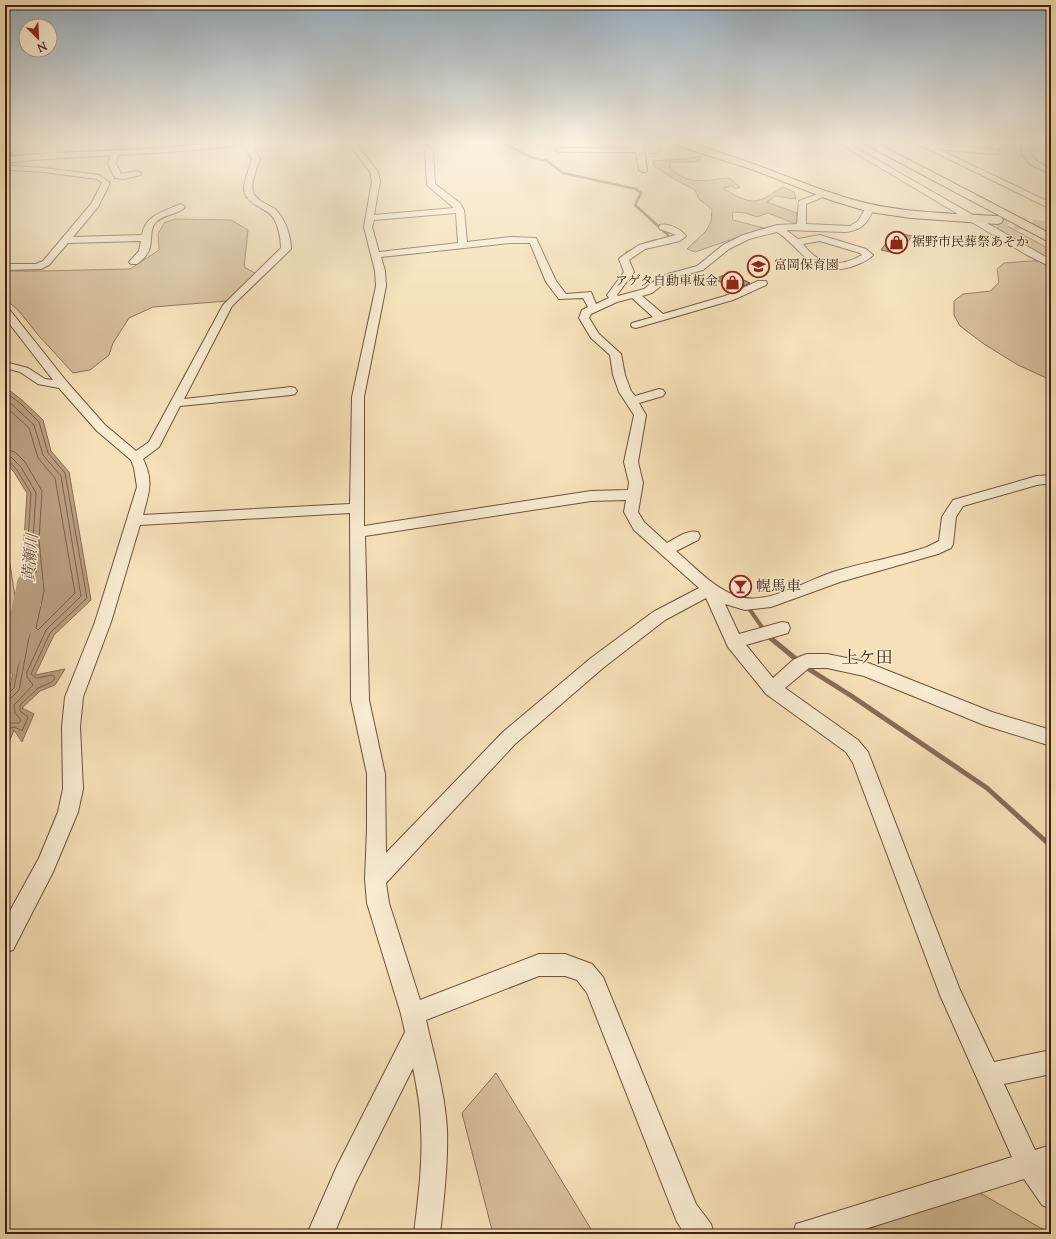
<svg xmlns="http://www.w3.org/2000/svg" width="1056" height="1239" viewBox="0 0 1056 1239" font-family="'Sorts Mill Goudy','Noto Serif JP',serif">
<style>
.green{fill:#d6bf9b;stroke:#8c7058}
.water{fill:#b89f80;stroke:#886c55}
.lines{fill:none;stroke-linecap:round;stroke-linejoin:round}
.shore{stroke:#7c604a;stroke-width:1}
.stream-far2{stroke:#886c55;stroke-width:2.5}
.stream-far1{stroke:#886c55;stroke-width:4}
.stream{stroke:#886c55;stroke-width:5}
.river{fill:#b89f80;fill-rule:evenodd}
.building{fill:#9f8469;stroke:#412014}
.primary-tunnel{stroke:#d1ba96;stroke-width:12;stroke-dasharray:12 6;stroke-linecap:butt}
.minor-casing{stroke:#6e503d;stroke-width:2}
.tertiary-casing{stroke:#6e503d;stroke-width:2}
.primary-casing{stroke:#412014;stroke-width:2}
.motorway-casing{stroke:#412014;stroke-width:2}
.minor{fill:#f8ebd0;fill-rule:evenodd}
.tertiary{fill:#f8ebd0;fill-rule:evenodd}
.primary{fill:#f5e0b7;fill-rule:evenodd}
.motorway{fill:#f5e0b7;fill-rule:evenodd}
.labels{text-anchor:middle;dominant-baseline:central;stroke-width:3;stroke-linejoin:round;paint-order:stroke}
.far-poi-label{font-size:13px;fill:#412014;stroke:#f8ebd0;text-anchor:start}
.poi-label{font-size:15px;fill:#412014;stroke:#f8ebd0;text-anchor:start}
.water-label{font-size:16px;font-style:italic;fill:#6b4c3a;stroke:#f8ebd0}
.quarter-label{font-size:17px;fill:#412014;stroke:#f8ebd0}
</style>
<rect width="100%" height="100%" fill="#f5e0b7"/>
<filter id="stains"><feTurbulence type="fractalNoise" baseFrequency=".005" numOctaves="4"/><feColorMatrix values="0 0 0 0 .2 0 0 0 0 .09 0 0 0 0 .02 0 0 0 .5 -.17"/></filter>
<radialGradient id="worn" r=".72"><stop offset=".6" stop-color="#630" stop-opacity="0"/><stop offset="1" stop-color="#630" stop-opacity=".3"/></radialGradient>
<!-- green -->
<g class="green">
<path d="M701 156 702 158 694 162H670V168C689 186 705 180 729 178L740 187 736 189 732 186 723 188C730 193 746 202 755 201 764 200 775 192 783 187L794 192 796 199 775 196 767 202 797 213 796 224 768 213 757 217 746 213 732 212 733 220 764 228 695 252 687 249 706 231 711 222 712 209 699 199 695 190 672 178 654 166 653 161 685 159Z"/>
<polygon points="175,219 231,220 248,230 244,267 255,273 227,301 153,307 129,318 113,343 109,355 90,370 73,373 39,336 18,310 5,299 5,271 41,271 130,269 159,250 158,234 164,223"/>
<polygon points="1004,224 1051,250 1051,380 1018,365 984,344 960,326 954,315 954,301 963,294 991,291 999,282 997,269 1004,263 1046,260 996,231 999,226"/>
<polygon points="5,555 10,564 15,597 5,643"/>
<polygon points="496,1073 594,1234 493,1234 462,1113"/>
<polygon points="973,1189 1051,1234 856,1234"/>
</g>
<!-- water -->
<polygon class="water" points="5,387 22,400 43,420 51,451 69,472 91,600 54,635 35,675 65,669 55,685 40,691 22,708 34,714 22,742 14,730 5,752 5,691 10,687 29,590 24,540 27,493 14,472 5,463"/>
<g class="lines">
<!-- shore -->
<g class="shore">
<polyline points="5,392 20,403 39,422 48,453 65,473 87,598 50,633 31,674 36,678 53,675 55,678 52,682 38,688 20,705 20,711 28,717 22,731 15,727 10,728 5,741"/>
<polyline points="5,398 34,425 43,455 61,476 81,596 46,630 27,672 27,677 33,685 14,705 15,713 21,720 19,723 9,723 5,727"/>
<polyline points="5,406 29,428 38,458 55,478 75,593 38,630 36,628 44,591 39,540 42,491 25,462 15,452 5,449"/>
<polyline points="5,455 11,457 21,467 36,493 33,540 38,590 19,690 11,698 5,699"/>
<polyline points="5,460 9,461 17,470 31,493 28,540 33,590 14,688 9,693 5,694"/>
</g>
<!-- stream-far2 -->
<g class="stream-far2">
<polyline points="502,142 530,157 547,161 563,173 636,189 641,193 635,205 667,234 669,237 665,239"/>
<polyline points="626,253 646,243 657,240"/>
</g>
<!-- stream-far1 -->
<polyline class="stream-far1" points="750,610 764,630"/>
<!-- stream -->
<polyline class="stream" points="763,629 768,636 807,668 850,695 987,788 1051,846"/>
<!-- river -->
<polygon class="river" points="30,571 39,574 43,581 41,605 15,673 5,676 5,626 13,605 17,581 21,574"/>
</g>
<!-- building -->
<g class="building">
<polygon points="894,232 912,236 899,254 881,250"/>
<polygon points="729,273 750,283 735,290 715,279"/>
</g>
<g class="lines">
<!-- primary-tunnel -->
<polyline class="primary-tunnel" points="997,220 1051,228"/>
<defs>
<g id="minor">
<polygon points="13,142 21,142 8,157 5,157 5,151"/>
<path d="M242 142H249L260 159C257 168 250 183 253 192 256 201 268 204 275 209 285 218 291 236 291 249L232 306 184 399 291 387 295 388 297 391 295 394 291 395 180 406 159 447 143 459C154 481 149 492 143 515L350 504 352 397 376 286 375 271 364 227 372 181 370 172 348 142H355L378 172 380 181 374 215 454 208 427 185 425 151 417 142H425L433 151 435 184 460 203 464 210 467 242 511 237 536 238 556 281 566 294 591 292 596 304 609 298 607 295 624 272 619 259 621 257 639 245 676 235 660 229 659 227 660 225C668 223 681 229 686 236L680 241 645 249 629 260 634 272 617 295 618 296 644 289 657 279 668 274 697 266 723 245 743 235 777 225 797 224 799 201 823 192H829L830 194 806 204V224L850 226 858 221 867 206H873L874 208C867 223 864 229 846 232L786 230 798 239 820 235 866 249 873 255C868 261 858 264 851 267 811 278 804 250 777 232L749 239 729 249 703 270 674 278 665 283 652 293 642 296 663 314 725 296 758 281H766L767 283 766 285 733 300 636 328 632 327 631 325 632 323 653 317 632 298 617 302 591 314 589 318 599 334 621 354 625 375 631 391 635 396 659 389 663 390 665 393 663 396 639 403 646 415 638 462 643 483 638 512 644 522 667 543C676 538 688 529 698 532L700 536 698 540 676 551C695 567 715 590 740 597 769 605 809 579 836 571 866 562 898 557 927 547L939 541 942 517 953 500 1037 476 1051 475V483L1037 485 963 506 956 517 953 544 951 548 938 554 840 582 771 607 745 610 725 604 739 634 782 622 788 623 790 628 788 633 746 645 773 678 793 660 801 656 807 654H827L866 662 992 712 1051 730V746L984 725 864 676 827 668H809L785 688 858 740 868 752 960 990 994 1062 1051 1050V1074L1004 1084 1035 1150 1051 1145V1171H1049L1051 1174V1209L1042 1205 1024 1179 849 1234H793L796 1224 806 1221 1012 1157 940 995 853 763 846 752 766 694 728 647 706 598 665 620 603 668 515 744 386 883 389 903 420 1000 539 954H565L592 964 603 977 696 1204 711 1224 714 1234H685L677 1222 587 993 577 980 565 976H539L426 1020C434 1056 445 1093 447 1129 448 1164 444 1199 440 1234H414C418 1199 423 1164 421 1129 421 1109 417 1088 413 1068L355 1184 334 1234H307L337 1166 405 1032 401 1014 367 903 365 879 367 829V774L351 700 350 513 140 525 111 622 83 697 80 727 83 789 78 812 53 872 13 950 5 953V920L39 858 58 812 63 789 62 727 65 697 95 622 137 487 134 468 131 460 97 431 59 388 38 384 20 372 5 368V362L28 368 45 379 53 380 5 318V308L9 309 67 382 105 425 136 451 149 442 223 305 281 248C281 239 278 223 272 216 264 207 245 204 244 189 244 180 250 168 252 159ZM456 213 458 243 379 252 372 227 374 220ZM820 241 860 253 862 255C839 268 819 266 803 244ZM511 243H530L546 282 559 299 583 298 588 307 582 310 579 318 591 338 610 355 613 375 619 392 634 415 624 462 629 483 628 490 591 491 364 526V397L386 286 385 271 381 257ZM626 500 624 512 634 530 699 588 653 612 591 658 503 732 386 853 385 774 369 700 365 536 591 501Z"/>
<polygon points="632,142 640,142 645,155 647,170 646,172 643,172 639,170 636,152 559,152 555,150 559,148 634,148"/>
<polygon points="648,142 656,142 659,151 658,153 652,153"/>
<polygon points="728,142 735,142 736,144 732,146"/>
<polygon points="837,142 846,142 1051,260 1051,267 1027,255"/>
<polygon points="914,142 924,142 931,145 934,144 942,144 999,150 999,154 980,153 938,149 1051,203 1051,209"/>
<polygon points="1020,142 1027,142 1030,147 1030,154 1037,161 1051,169 1051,174 1031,165 1022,154 1022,147"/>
<polygon points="112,150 118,150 119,152 116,164 121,174 137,171 141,173 140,175 124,179 115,178 108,164"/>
<path d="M8 166 44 168 99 175 110 183 98 207 73 237 142 235C145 216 162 212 178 205L181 204 185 207C178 215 163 214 155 223 149 231 153 241 149 250 147 256 142 260 137 264H131L129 262 139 251 141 241 68 243 49 265 41 269 5 270V264H36L43 261 91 204 102 183 97 179 44 172 11 170H8Z"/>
</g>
<path id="tertiary" d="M216 142H242L238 145C161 156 83 154 5 163V157C75 149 146 153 216 142Z"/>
<path id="primary" d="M671 142C692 142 707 148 727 155 766 167 802 184 841 196 891 213 945 213 997 216L1001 217 1003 220 1001 223 997 224 911 218 870 212 833 201 751 169 672 144Z"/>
<polygon id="motorway" points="861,142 875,142 1051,234 1051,243"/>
</defs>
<!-- minor casing -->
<use href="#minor" class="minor-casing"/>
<!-- tertiary casing -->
<use href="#tertiary" class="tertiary-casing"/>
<!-- primary casing -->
<use href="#primary" class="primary-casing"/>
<!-- motorway casing -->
<use href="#motorway" class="motorway-casing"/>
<!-- minor -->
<use href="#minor" class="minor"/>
<!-- tertiary -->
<use href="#tertiary" class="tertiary"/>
<!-- primary -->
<use href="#primary" class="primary"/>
<!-- motorway -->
<use href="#motorway" class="motorway"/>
</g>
<!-- sky -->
<linearGradient id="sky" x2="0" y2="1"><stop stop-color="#95acbe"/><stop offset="0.45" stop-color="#faf1df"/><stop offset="1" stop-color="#faf1df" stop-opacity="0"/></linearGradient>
<rect width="1056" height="316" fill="url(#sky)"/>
<!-- icons -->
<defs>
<symbol id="shop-ring" viewBox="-11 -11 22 22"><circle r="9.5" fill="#f8ebd0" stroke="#8f2418" stroke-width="1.5"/><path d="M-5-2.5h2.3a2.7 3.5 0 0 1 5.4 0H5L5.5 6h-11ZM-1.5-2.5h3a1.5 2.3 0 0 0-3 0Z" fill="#8f2418"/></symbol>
<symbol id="school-ring" viewBox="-11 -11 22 22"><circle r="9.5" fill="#f8ebd0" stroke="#8f2418" stroke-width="1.5"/><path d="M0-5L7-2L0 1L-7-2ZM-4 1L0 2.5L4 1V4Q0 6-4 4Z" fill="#8f2418"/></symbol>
<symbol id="bar-ring" viewBox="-11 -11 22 22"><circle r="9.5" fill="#f8ebd0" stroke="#8f2418" stroke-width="1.5"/><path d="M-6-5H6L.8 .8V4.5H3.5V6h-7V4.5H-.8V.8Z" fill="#8f2418"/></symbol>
</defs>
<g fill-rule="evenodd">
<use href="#shop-ring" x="884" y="230" width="25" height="25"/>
<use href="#school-ring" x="746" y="254" width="25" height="25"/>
<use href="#shop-ring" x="720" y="270" width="25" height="25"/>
<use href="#bar-ring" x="728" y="574" width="25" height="25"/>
</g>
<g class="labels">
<!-- far-poi labels -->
<g class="far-poi-label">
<text x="912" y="243">裾野市民葬祭あそか</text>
<text x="774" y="266">富岡保育園</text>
<text x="718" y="282" text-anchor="end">アゲタ自動車板金</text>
</g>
<!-- poi labels -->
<g class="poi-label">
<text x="756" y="587">幌馬車</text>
</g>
<!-- water labels -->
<g class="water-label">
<text transform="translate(32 558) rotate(-85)">黄瀬川</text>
</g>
<!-- quarter labels -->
<g class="quarter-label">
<text x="867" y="659">上ケ田</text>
</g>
</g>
<!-- margin -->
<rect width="1056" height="1239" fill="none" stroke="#f5e0b7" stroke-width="20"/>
<rect x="6" y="6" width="1044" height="1227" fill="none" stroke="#412014" stroke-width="2"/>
<rect x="10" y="10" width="1036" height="1219" fill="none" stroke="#412014"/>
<!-- north arrow -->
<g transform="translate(38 38) rotate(156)"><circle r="19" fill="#f8ebd0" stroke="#af9a85"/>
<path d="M0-3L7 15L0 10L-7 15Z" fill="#8f2418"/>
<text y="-6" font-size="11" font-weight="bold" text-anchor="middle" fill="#412014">N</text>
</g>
<rect width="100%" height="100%" filter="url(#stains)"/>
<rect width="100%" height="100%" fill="url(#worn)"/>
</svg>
